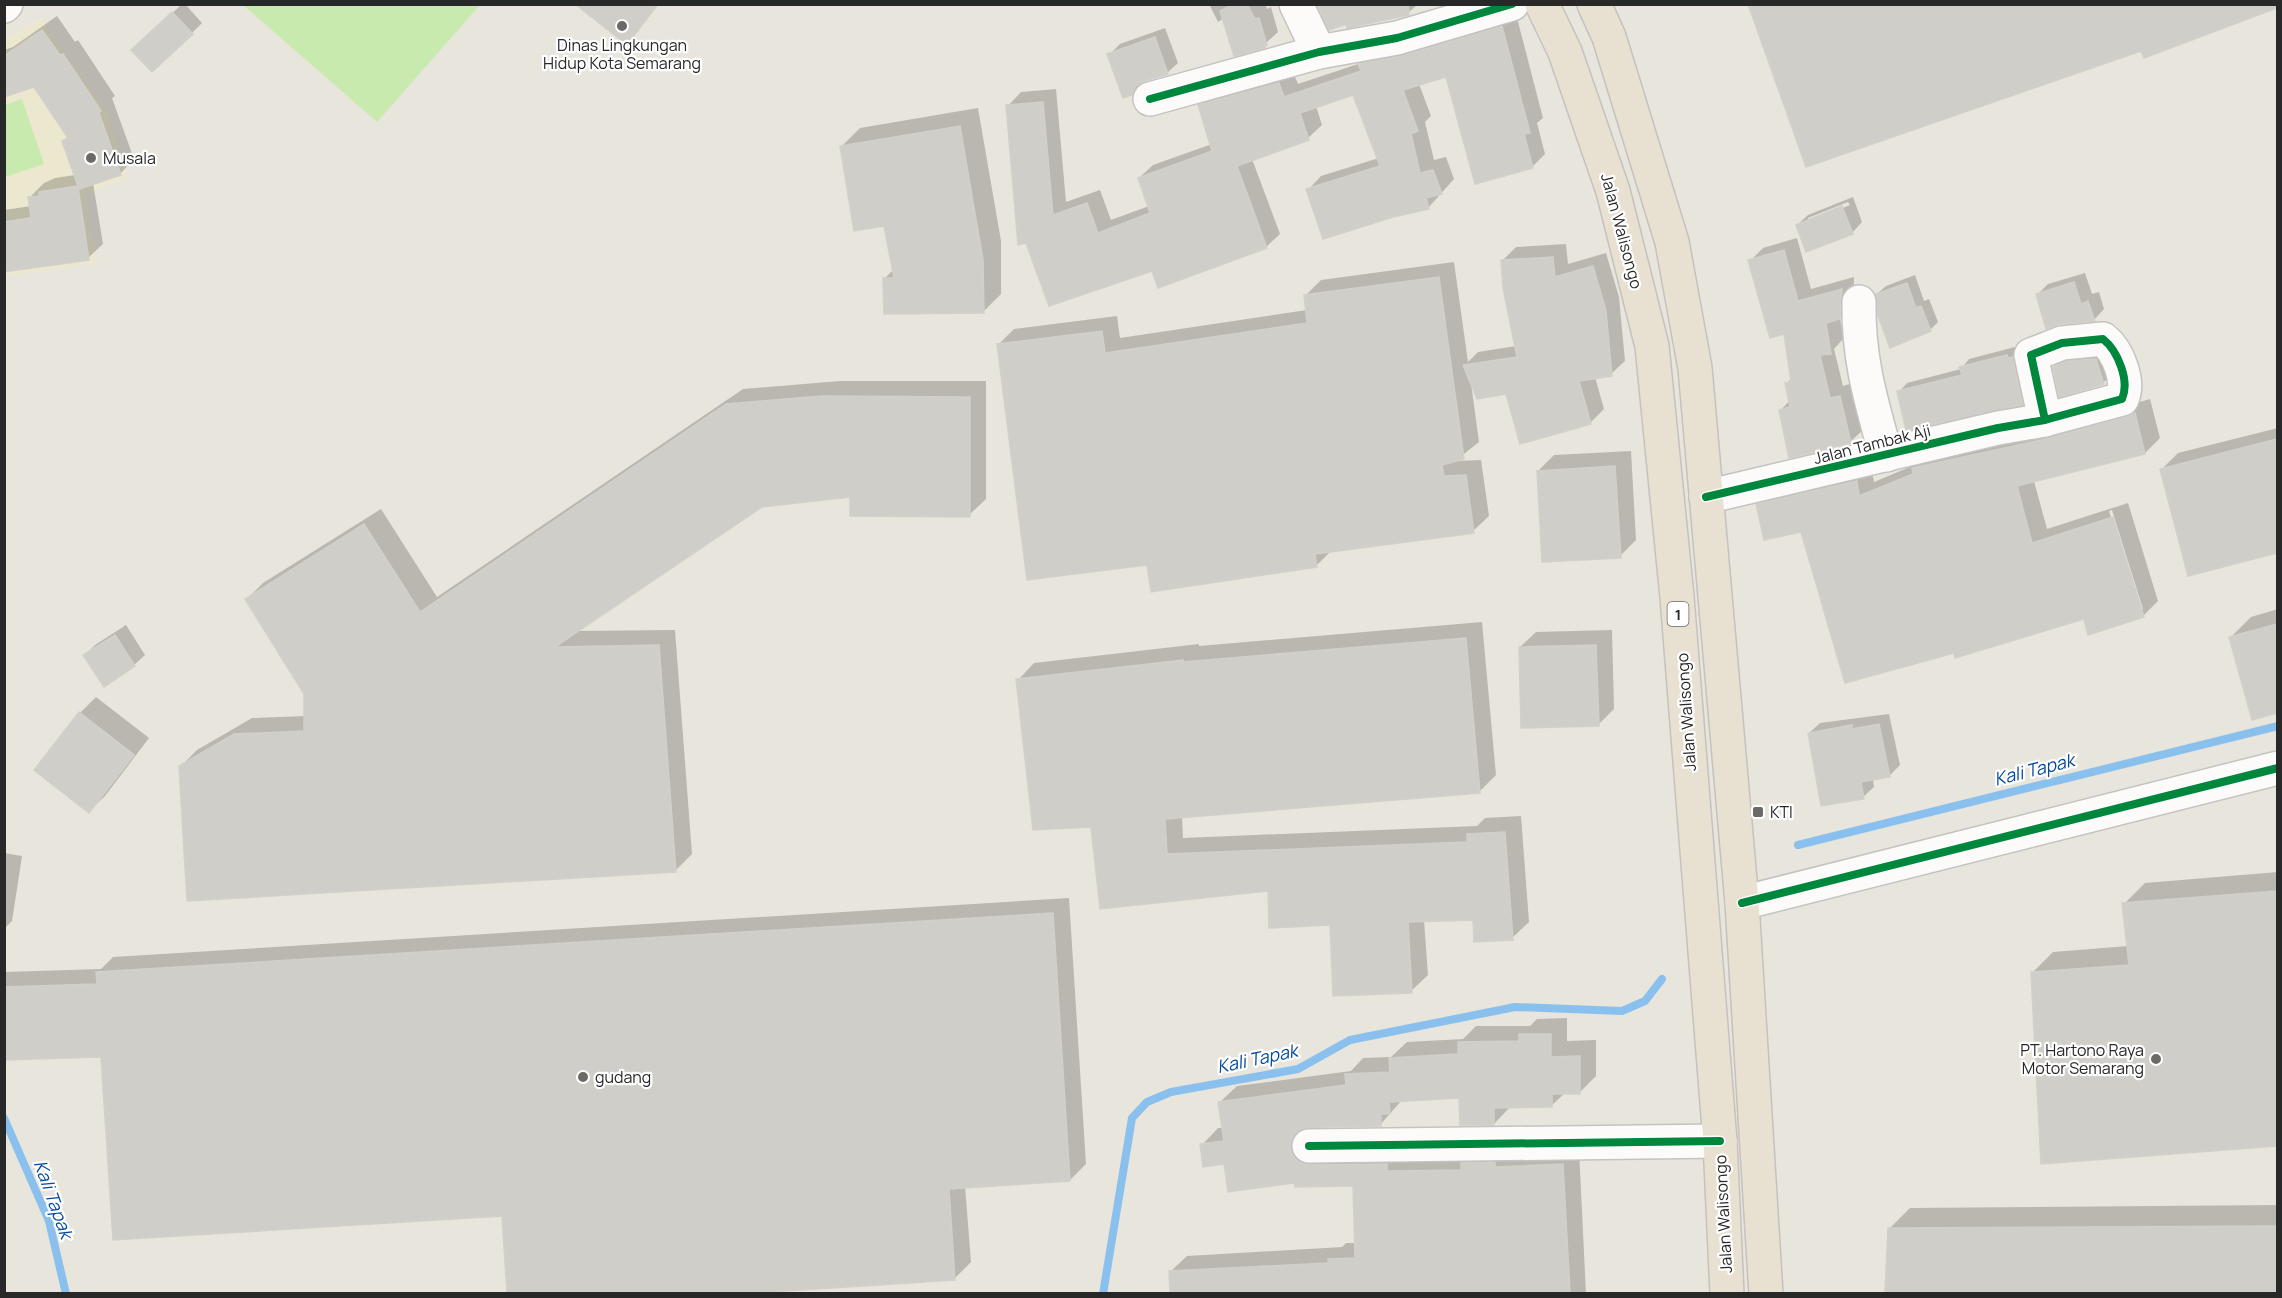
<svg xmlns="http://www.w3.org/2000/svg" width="2282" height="1298" viewBox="0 0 2282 1298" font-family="Manrope,sans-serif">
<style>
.education{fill:#ece8d0}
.pitch{fill:#c9eaaf}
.shadow{fill:#0003;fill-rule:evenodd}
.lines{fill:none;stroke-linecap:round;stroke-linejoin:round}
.stream{stroke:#8ac0ee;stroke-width:8}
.building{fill:#d0cec8;stroke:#d2d0c9;stroke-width:1.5}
.street-casing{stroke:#c4c3c2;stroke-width:36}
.highway-casing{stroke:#c4c2bf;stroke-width:36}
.street{stroke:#fcfbfa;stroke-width:33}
.highway{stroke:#e8e1d2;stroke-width:33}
.cycleway-casing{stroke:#fff;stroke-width:11}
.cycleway{stroke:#00873e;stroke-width:8}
.poi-dot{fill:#6b6a67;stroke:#fff;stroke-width:2}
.labels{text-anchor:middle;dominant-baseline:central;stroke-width:4.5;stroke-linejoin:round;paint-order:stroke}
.shield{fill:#fff;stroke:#686868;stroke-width:1.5}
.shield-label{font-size:15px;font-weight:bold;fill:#282828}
.poi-label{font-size:16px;fill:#282828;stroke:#fff;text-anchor:start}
.street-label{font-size:16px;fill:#282828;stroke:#fff}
.water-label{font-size:18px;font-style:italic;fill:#044a9f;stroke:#fff}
</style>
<rect width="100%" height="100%" fill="#e8e5dc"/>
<!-- education -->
<polygon class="education" points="41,18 108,114 127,178 85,194 97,263 5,276 5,40"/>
<!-- pitch -->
<g class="pitch">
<polygon points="243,5 480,5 377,122"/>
<polygon points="22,99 44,164 5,177 5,105"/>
</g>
<!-- shadow -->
<g class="shadow">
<polygon points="182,4 185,4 202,23 192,33 144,40"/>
<polygon points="582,4 659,4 627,43"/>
<polygon points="1209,4 1265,4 1267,9 1271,7 1278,32 1266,43 1224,18 1218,22"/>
<polygon points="1319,4 1416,4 1417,5 1408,13 1347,22"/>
<polygon points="1516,14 1543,118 1537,123 1545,154 1532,167 1447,75 1419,84 1431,116 1425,122 1434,160 1446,157 1454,179 1428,208 1308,190 1321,176 1379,158 1354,93 1316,106 1322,125 1308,138 1252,159 1280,234 1266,247 1152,269 1049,304 1008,106 1021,92 1056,89 1066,202 1100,190 1111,220 1149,206 1139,178 1153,165 1212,144 1200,105 1213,92 1292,70 1298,84 1361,63 1374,51"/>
<polygon points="57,16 75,42 78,40 115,96 112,98 134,159 120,174 93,183 103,244 88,258 4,271 4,210 31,206 29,198 44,183 55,178 75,175 63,141 69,136 34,85 4,96 4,50 13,47"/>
<polygon points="1165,28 1178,63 1167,73 1144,80 1131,94 1109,55 1120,44"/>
<polygon points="978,108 1001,241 1001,294 983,312 885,278 894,269 885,224 842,146 860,128"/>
<path d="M1853 197 1862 222 1852 233 1797 225 1808 215ZM1848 202 1850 205 1808 222V218Z"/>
<polygon points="1797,238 1811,289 1854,277 1853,304 1840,317 1843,339 1834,349 1843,386 1853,383 1864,429 1850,442 1781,410 1790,400 1786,384 1792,378 1785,333 1750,261 1763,248"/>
<polygon points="1566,244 1568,264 1606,253 1619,297 1625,361 1611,374 1595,377 1604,409 1590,423 1507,393 1471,383 1479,442 1455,461 1481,460 1489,516 1473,531 1332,550 1316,566 1148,564 998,345 1014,329 1117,316 1120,338 1307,310 1305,296 1321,280 1454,262 1468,362 1478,352 1516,346 1502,261 1516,247"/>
<polygon points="2085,273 2092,294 2099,292 2104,309 2094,320 2037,295 2048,284"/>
<polygon points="1915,275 1924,301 1929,299 1938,322 1930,330 1877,294 1886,286"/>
<polygon points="2084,346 2119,367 2103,383 2054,367 2070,351"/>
<polygon points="2015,347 2030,395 2022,403 1899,392 1907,383 1961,369 1969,359"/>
<polygon points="840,381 986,381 986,499 969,515 852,495 762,505 575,631 675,630 692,854 675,871 181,766 197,750 252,718 306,716 305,694 247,599 263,583 381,509 437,597 743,389"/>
<path d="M2150 399 2160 438 2145 453 2034 481 2047 529 2128 503 2158 601 2143 616 2085 617 1955 651 1802 530 1758 505 1773 490 1871 467 1874 482 1917 464 1929 453 2066 424ZM2112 510 2143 609H2140L2109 511Z"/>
<polygon points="2278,428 2278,552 2189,574 2162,469 2178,453"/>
<polygon points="1631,451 1636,540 1620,556 1538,471 1554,455"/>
<polygon points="2278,609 2278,711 2253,718 2230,638 2251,617"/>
<polygon points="1482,622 1496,775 1480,791 1182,816 1183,838 1477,826 1485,818 1521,816 1529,922 1512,938 1474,918 1424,920 1428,975 1411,991 1331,924 1269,889 1101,908 1092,826 1018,680 1034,663 1199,644 1199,646"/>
<polygon points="126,625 145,655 134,665 85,655 95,645"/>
<polygon points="1612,630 1614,709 1598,725 1520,647 1536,632"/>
<polygon points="96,697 149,738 105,796 89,811 36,770 80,713"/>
<polygon points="1889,714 1900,765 1889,776 1873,779 1874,787 1863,797 1809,733 1820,723"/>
<polygon points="4,853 22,856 12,921 4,929"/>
<polygon points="2278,872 2278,1144 2042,1162 2032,973 2053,952 2128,946 2124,904 2145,883"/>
<polygon points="1069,898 1086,1164 1070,1180 965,1186 971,1262 955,1278 731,1294 509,1294 503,1215 103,1055 4,1059 4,972 101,969 113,957"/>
<polygon points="1567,1018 1567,1041 1596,1040 1596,1076 1580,1092 1565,1093 1551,1106 1511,1106 1494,1124 1460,1097 1402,1100 1380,1125 1306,1128 1309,1138 1579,1149 1586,1294 1171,1294 1170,1272 1187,1256 1342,1247 1346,1243 1356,1243 1355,1184 1296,1181 1225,1163 1202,1145 1218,1128 1224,1128 1220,1102 1237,1086 1351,1071 1363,1058 1391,1057 1407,1042 1463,1039 1476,1026 1530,1026 1537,1019"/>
<polygon points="2278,1205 2278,1294 1887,1294 1889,1229 1910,1208"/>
</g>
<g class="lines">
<!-- stream -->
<g class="stream">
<polyline points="1798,845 2278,726"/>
<polyline points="4,1118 49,1221 66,1294"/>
<polyline points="1103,1294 1132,1118 1147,1102 1171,1092 1298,1069 1350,1040 1515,1007 1622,1011 1645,1001 1662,979"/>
</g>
</g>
<!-- building -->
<g class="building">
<polygon points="575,4 658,4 627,45"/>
<polygon points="1233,4 1247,4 1255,19 1259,18 1267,45 1264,48 1234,56 1220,11"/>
<polygon points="1317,4 1408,4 1409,15 1347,28 1346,24 1329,30"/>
<polygon points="1748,4 2277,4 2277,8 2144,58 2141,51 1806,167"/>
<polygon points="172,12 193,34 152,72 131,50"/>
<polygon points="1502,26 1530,133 1524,134 1533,168 1475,184 1446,77 1403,90 1418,131 1411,134 1420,173 1433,170 1442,194 1426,198 1429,209 1393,217 1323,239 1306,189 1380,166 1353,95 1300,113 1309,140 1237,166 1267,248 1158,288 1152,271 1049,306 1026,243 1018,245 1006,105 1043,102 1053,215 1087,203 1098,233 1150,213 1138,178 1212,151 1198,105 1279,83 1284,97 1361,71 1358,64 1402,56"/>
<polygon points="42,30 60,55 63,54 101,111 99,113 121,175 79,189 78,187 89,260 4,272 4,222 31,218 28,197 39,196 39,192 78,186 62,141 68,138 34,87 4,97 4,56"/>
<polygon points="1155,37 1168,74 1144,81 1136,86 1132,95 1123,98 1107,54"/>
<polygon points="960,126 983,260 984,313 884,314 883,278 894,278 884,226 854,231 840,146"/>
<polygon points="1842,206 1853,234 1806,252 1796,225"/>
<polygon points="1784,250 1798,301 1842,289 1840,319 1826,323 1831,354 1820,355 1830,398 1840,396 1851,443 1789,458 1779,410 1790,407 1785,383 1791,382 1784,334 1770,338 1748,260"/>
<polygon points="1553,257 1555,277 1593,266 1606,311 1612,376 1579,381 1591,424 1520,444 1506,394 1477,399 1463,365 1517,357 1503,288 1501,260"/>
<polygon points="1439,277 1464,459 1442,465 1444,476 1466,475 1474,533 1315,554 1317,567 1151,592 1147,565 1027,580 997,344 1102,331 1105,353 1307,323 1304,295"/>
<polygon points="2074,282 2081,304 2088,301 2095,321 2060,324 2046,329 2036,294"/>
<polygon points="1907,283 1916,308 1921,306 1931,331 1890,348 1878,316 1876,294"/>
<polygon points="2007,355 2008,358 2013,357 2023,405 1906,430 1897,391 1962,375 1959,367"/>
<polygon points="2096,359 2104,384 2059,397 2053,367 2066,361"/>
<polygon points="823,396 970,397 970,517 850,516 850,497 762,507 555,647 659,645 676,872 187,901 179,766 234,734 304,731 304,694 245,599 364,524 420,612 726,404"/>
<polygon points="2135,413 2145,454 2017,486 2032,543 2113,517 2144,617 2088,635 2084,619 1955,658 1954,653 1845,683 1801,532 1764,540 1756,504 1857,481 1859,496 1913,474 1912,468 2050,438"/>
<polygon points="2277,439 2277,553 2188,576 2160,469"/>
<polygon points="1615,466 1621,558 1542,562 1537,471"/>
<polygon points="2277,624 2277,713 2252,720 2229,637"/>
<polygon points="115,635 135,666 104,687 83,655"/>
<polygon points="1466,638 1480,793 1165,819 1167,854 1467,842 1467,834 1505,832 1513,940 1474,942 1473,920 1408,922 1412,993 1333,996 1330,925 1269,928 1268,891 1100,909 1091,827 1033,830 1016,679 1183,660 1183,662"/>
<polygon points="1596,645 1599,726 1521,728 1519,647"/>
<polygon points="79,712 134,755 89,813 34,770"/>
<polygon points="1879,724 1890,777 1861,782 1864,799 1821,806 1808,733 1852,725 1852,729"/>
<polygon points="2277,891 2277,1146 2041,1164 2031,972 2129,965 2122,903"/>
<polygon points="1053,913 1070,1181 949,1189 955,1280 753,1293 507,1293 502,1216 113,1240 101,1057 4,1060 4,987 97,984 96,972"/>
<polygon points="1519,1034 1551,1034 1551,1057 1580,1056 1580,1094 1552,1094 1552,1107 1494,1108 1494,1125 1460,1125 1459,1098 1389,1102 1390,1114 1381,1114 1381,1126 1308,1127 1299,1130 1293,1136 1290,1147 1293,1155 1299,1162 1309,1165 1387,1164 1387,1171 1461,1170 1461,1163 1495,1162 1495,1167 1563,1164 1570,1293 1170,1293 1169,1271 1328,1263 1328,1259 1355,1258 1353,1186 1295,1187 1294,1183 1228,1192 1224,1164 1203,1167 1200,1144 1224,1141 1218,1102 1346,1085 1345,1074 1390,1072 1389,1058 1458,1054 1458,1042 1519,1041"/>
<polygon points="2277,1226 2277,1293 1885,1293 1888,1228"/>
</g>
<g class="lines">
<defs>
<g id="street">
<polyline points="1296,4 1319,52"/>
<polyline points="4,6 6,4"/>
<polyline points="1150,99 1319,52 1397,38 1512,4"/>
<path d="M1859 302C1858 359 1871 401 1886 455"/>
<path d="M1706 497 1998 428 2045 420 2052 418 2122 399C2130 381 2118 351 2103 339L2062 343 2031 355 2045 420"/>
<polyline points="1742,903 2278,768"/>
<polyline points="1309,1146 1720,1141"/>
</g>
<g id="highway">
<polyline points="1542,4 1565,52 1613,191 1652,346 1677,597 1720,1141 1727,1294"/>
<polyline points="1594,4 1609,37 1672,242 1695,368 1742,903 1766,1294"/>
</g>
</defs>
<!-- street casing -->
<use href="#street" class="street-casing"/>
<!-- highway casing -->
<use href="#highway" class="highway-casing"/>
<!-- street -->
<use href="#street" class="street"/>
<!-- highway -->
<use href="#highway" class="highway"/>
<defs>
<g id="cycleway">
<polyline points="1150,99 1319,52 1397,38 1512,4"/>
<path d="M1706 497 1998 428 2045 420 2052 418 2122 399C2130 381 2118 351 2103 339L2062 343 2031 355 2045 420"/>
<polyline points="1742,903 2278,768"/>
<polyline points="1309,1146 1720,1141"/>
</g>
</defs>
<!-- cycleway casing -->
<use href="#cycleway" class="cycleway-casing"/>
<!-- cycleway -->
<use href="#cycleway" class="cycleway"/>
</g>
<!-- markers -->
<g class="poi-dot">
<circle cx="622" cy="26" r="6"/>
<circle cx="91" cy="158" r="6"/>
<rect x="1752" y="806" width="12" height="12" rx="3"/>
<circle cx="2156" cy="1059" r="6"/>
<circle cx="583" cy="1077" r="6"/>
</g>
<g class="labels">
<!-- shield labels -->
<rect class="shield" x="1667.5" y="602" width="21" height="24" rx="4.5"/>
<g class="shield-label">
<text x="1678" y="614">1</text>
</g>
<!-- poi labels -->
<g class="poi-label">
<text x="622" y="45" text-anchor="middle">Dinas Lingkungan<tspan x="622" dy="18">Hidup Kota Semarang</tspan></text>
<text x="103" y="158">Musala</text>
<text x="1770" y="812">KTI</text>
<text x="2144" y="1050" text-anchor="end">PT. Hartono Raya<tspan x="2144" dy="18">Motor Semarang</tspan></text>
<text x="595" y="1077">gudang</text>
</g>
<!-- street labels -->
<g class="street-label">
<text transform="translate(1622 231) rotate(75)">Jalan Walisongo</text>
<text transform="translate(1872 444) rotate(-14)">Jalan Tambak Aji</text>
<text transform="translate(1686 712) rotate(-94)">Jalan Walisongo</text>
<text transform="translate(1723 1214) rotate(-93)">Jalan Walisongo</text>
</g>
<!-- water labels -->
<g class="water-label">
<text transform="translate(2034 769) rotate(-14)">Kali Tapak</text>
<text transform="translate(1257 1058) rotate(-12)">Kali Tapak</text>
<text transform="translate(54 1199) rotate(70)">Kali Tapak</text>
</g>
</g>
<!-- border -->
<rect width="2282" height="1298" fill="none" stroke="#282828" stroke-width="12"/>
</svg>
